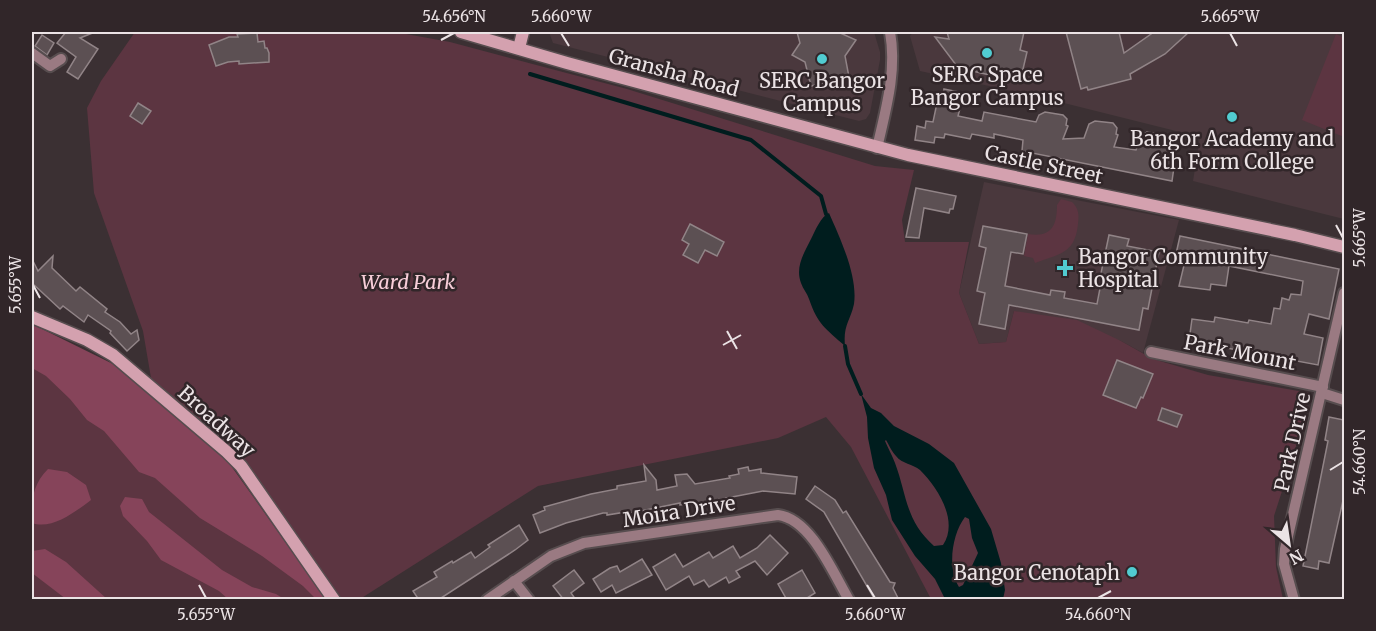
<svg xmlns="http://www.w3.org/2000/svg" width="1376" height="631" viewBox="0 0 1376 631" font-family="Merriweather,serif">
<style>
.built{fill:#4a383d}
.green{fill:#5c3541}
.forest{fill:#86445a}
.water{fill:#001d1e;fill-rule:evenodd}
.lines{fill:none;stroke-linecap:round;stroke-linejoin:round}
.stream{stroke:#001d1e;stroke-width:4}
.building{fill:#5c5053;stroke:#918487;stroke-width:1.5}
.street-casing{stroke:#574d4f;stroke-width:14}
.secondary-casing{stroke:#574d4f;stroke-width:15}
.street{stroke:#9a7a82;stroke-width:10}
.secondary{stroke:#d4a1af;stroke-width:12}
.ticks{fill:none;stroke:#ebe3e5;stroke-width:2}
.poi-dot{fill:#51ccd1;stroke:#312629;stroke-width:2}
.labels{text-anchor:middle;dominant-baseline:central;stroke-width:5;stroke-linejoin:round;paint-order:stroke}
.street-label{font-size:20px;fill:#ebe3e5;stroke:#312629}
.poi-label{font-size:20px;fill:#ebe3e5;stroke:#312629}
.park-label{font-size:20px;font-style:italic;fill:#f7cdd8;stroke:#312629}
.neatline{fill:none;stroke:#ebe3e5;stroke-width:2}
.ticks-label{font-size:15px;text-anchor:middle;fill:#ebe3e5}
</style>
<rect width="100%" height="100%" fill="#3b3033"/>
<!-- built -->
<g class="built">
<polygon points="549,32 874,32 880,52 880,60 870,113 866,119 859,121 553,43"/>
<polygon points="913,32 1344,32 1344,219 1193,181 1200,137 1040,97 920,71 910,36"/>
<polygon points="984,182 1179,220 1143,353 1121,341 1014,311 1006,342 979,344 959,293"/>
</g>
<!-- green -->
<g class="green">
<polygon points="135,32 395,32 450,42 627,89 875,166 914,170 902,220 905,242 969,242 959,293 979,344 1006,342 1014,311 1077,320 1121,341 1153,359 1208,375 1310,393 1294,454 1274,516 1276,567 1283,599 931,599 851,447 826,417 778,438 538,486 360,599 342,599 297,537 240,453 151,378 143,331 94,193 87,108 101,81"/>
<polygon points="1336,34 1344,38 1344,137 1302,120"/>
<path d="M1061 199 1072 202C1079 209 1079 214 1078 224 1075 254 1059 254 1035 263L1033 258 1024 256 1028 234C1052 238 1057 225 1057 205Z"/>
<polygon points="32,324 317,588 326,599 32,599"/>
</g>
<!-- forest -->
<g class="forest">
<polygon points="32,324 113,364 196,430 229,463 326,599 316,599 303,586 262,556 200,518 155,478 139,472 104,431 87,420 70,399 46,376 32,368"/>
<path d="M48 469 67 472 86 485 91 500C75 512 52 530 32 523 31 502 32 485 48 469Z"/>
<polygon points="125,497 142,499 149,512 222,570 252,587 276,594 284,599 228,599 219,591 161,560 147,541 123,516 120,506"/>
<polygon points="45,549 66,562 107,599 66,599 32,573 32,551"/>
</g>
<!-- water -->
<g class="water">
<path d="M829 213C840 238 858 276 854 304 850 322 843 325 845 346 825 328 818 325 809 299 807 293 803 289 801 283 795 267 804 253 811 239 815 231 821 216 829 213Z"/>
<path d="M861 394 871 408 881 413 894 426 929 444 954 463 991 529 1001 563 1005 590 1003 599H945L935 579 915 556 892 520 886 495 874 468 868 438 867 417ZM886 440C889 445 892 452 896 456 902 464 913 464 920 470 938 488 959 521 943 545L934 546C905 520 907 495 895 463 892 455 888 448 885 441ZM965 517 969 519 972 538 978 553 963 585 959 587C947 568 952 534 965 517Z"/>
</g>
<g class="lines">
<!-- stream -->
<g class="stream">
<polyline points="530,74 751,140 821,196 826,214"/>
<polyline points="845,346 848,364 861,394"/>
</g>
</g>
<!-- building -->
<g class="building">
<polygon points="66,32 95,32 80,38 98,49 78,79 67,72 76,57 57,43"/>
<polygon points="797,32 838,32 856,40 845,56 849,77 838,81 833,89 824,83 811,86 805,62 792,55 800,43"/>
<polygon points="947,32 1024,32 1020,50 1027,52 1020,82 968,70 956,65 935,37 949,39"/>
<polygon points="1066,32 1119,32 1124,53 1154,32 1189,32 1165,54 1130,74 1131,79 1088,90 1087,87 1081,89"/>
<polygon points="257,33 258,42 264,41 265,48 267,48 269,53 269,62 239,64 239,61 228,62 216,66 209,45 229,37 238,37 237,34"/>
<polygon points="42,35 54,43 47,55 35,46"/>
<polygon points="944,89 964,93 958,116 982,121 984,112 1036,122 1039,115 1045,112 1063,115 1067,119 1066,125 1068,126 1063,139 1084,138 1089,124 1095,121 1113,123 1117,128 1116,134 1118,135 1114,147 1136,150 1141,136 1147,132 1166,135 1169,139 1169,146 1170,146 1166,158 1175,160 1172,181 1022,151 1023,140 994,134 994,138 972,134 970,139 945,134 944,138 935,137 934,143 915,140 917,126 925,128 926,121 933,122 937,103 941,104"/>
<polygon points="138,103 151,111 142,124 130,116"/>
<polygon points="916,188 956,196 953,209 950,209 949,213 924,208 919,238 906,237"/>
<polygon points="690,224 724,242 717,256 705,250 698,263 683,255 689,244 682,240"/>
<polygon points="983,226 1027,234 1023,254 1011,252 1005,286 1050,295 1051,290 1065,292 1064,298 1097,304 1102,278 1100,278 1109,235 1129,239 1127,246 1159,252 1148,309 1143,308 1139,330 1009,305 1005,329 979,324 985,293 977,291 986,248 979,246"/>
<polygon points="1180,236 1339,269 1329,319 1309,314 1304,334 1323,338 1318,365 1189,341 1192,319 1214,322 1215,317 1248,323 1249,320 1271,324 1274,308 1280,309 1282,298 1289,300 1291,294 1301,295 1303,281 1229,266 1226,286 1211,284 1210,290 1179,286 1186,257 1176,254"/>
<polygon points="53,256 52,268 76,291 80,287 107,309 105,312 120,322 131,334 137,330 139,340 127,351 110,333 111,331 88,315 84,322 63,306 60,309 32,283 32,259 38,271"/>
<polygon points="1117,360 1153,374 1143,398 1141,397 1136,408 1103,395"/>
<polygon points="1162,408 1182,415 1177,427 1158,420"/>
<polygon points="1329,417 1344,420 1344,496 1329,563 1319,561 1318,569 1303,566 1328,441 1325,440"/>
<polygon points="644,465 656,480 657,490 677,486 675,475 687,474 695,484 730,478 729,476 739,474 738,469 748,467 749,471 761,469 761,473 797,477 795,494 763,491 706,502 680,505 680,503 626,514 626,512 607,515 607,513 603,513 566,523 540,533 533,515 545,510 544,507 591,494 617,489 617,486 646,481"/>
<polygon points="815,486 835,500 843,513 846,511 890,582 895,583 893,588 899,600 875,600 824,512 806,499"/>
<polygon points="519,525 528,540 515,550 438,600 419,600 413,591 437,577 434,572 452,561 453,563 471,552 475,558 490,547 488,545"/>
<polygon points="770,535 788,553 767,575 755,561 736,571 740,577 729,583 726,577 709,587 704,580 694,585 689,576 666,590 653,567 675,554 683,567 709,552 713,558 733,546 740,558 757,548"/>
<polygon points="642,559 652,575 616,593 612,585 601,592 593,579 610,568 617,566 620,572"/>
<polygon points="574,570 584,583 571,593 576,600 564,600 553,586"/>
<polygon points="802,570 815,593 804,600 787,600 778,584"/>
</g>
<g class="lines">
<defs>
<g id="street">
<polyline points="32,53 50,66 61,59"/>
<path d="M877 148C886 109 897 71 890 32"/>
<polyline points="1151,352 1323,387"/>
<polyline points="1322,393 1344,400"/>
<polyline points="514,581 529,600"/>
<path d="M487 600 551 556 584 543 778 515C811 519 833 573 849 600"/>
<polyline points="1294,600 1284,564 1285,549 1344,293"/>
</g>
<g id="secondary">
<polyline points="461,32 567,63 908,155 1295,235 1344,247"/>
<polyline points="519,48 523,32"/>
<polyline points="32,317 87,340 113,355 227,452 241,466 334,600"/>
</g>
</defs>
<!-- street casing -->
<use href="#street" class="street-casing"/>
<!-- secondary casing -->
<use href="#secondary" class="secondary-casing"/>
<!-- street -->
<use href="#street" class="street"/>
<!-- secondary -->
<use href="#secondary" class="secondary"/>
</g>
<!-- ticks -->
<path class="ticks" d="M561 33 569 46M1230 33 1237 46M441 40 454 33M1336 225 1343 238M33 285 40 298M727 331 737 349M723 345 741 335M1330 470 1343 462M199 585 206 598M867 585 875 598M1098 598 1111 591"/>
<!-- markers -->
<g class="poi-dot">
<circle cx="987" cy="53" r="6"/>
<circle cx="822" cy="59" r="6"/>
<circle cx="1232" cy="117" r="6"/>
<path d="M1062 259h6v6h6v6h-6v6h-6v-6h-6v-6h6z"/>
<circle cx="1132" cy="572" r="6"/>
</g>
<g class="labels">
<!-- street labels -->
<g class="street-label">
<text transform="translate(674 72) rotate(15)">Gransha Road</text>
<text transform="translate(1044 164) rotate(12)">Castle Street</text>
<text transform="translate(1240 352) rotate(11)">Park Mount</text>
<text transform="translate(217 421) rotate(42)">Broadway</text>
<text transform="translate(1292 442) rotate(-77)">Park Drive</text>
<text transform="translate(679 511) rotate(-9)">Moira Drive</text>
</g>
<!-- poi labels -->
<g class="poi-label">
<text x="987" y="74">SERC Space<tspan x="987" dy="23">Bangor Campus</tspan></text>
<text x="822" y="80">SERC Bangor<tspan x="822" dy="23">Campus</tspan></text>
<text x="1232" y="138">Bangor Academy and<tspan x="1232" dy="23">6th Form College</tspan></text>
<text x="1078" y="256" text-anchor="start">Bangor Community<tspan x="1078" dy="23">Hospital</tspan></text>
<text x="1120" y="572" text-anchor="end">Bangor Cenotaph</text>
</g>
<!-- park labels -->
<g class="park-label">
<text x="408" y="281">Ward Park</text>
</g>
</g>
<!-- border -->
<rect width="1376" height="631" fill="none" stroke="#312629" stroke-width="66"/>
<!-- north arrow -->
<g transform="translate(1289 544) rotate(151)" stroke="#312629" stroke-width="4.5" paint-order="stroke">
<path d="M0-4.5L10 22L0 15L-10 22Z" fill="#ebe3e5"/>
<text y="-9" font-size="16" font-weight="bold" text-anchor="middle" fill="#ebe3e5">N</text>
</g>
<rect x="33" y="33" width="1310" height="565" class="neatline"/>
<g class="ticks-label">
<text x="454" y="22">54.656°N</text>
<text x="561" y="22">5.660°W</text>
<text x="1230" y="22">5.665°W</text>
<text transform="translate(1360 238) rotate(-90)" y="5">5.665°W</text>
<text transform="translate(16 285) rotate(-90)" y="5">5.655°W</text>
<text transform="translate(1360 462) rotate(-90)" y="5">54.660°N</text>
<text x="206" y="620">5.655°W</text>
<text x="875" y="620">5.660°W</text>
<text x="1098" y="620">54.660°N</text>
</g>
</svg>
